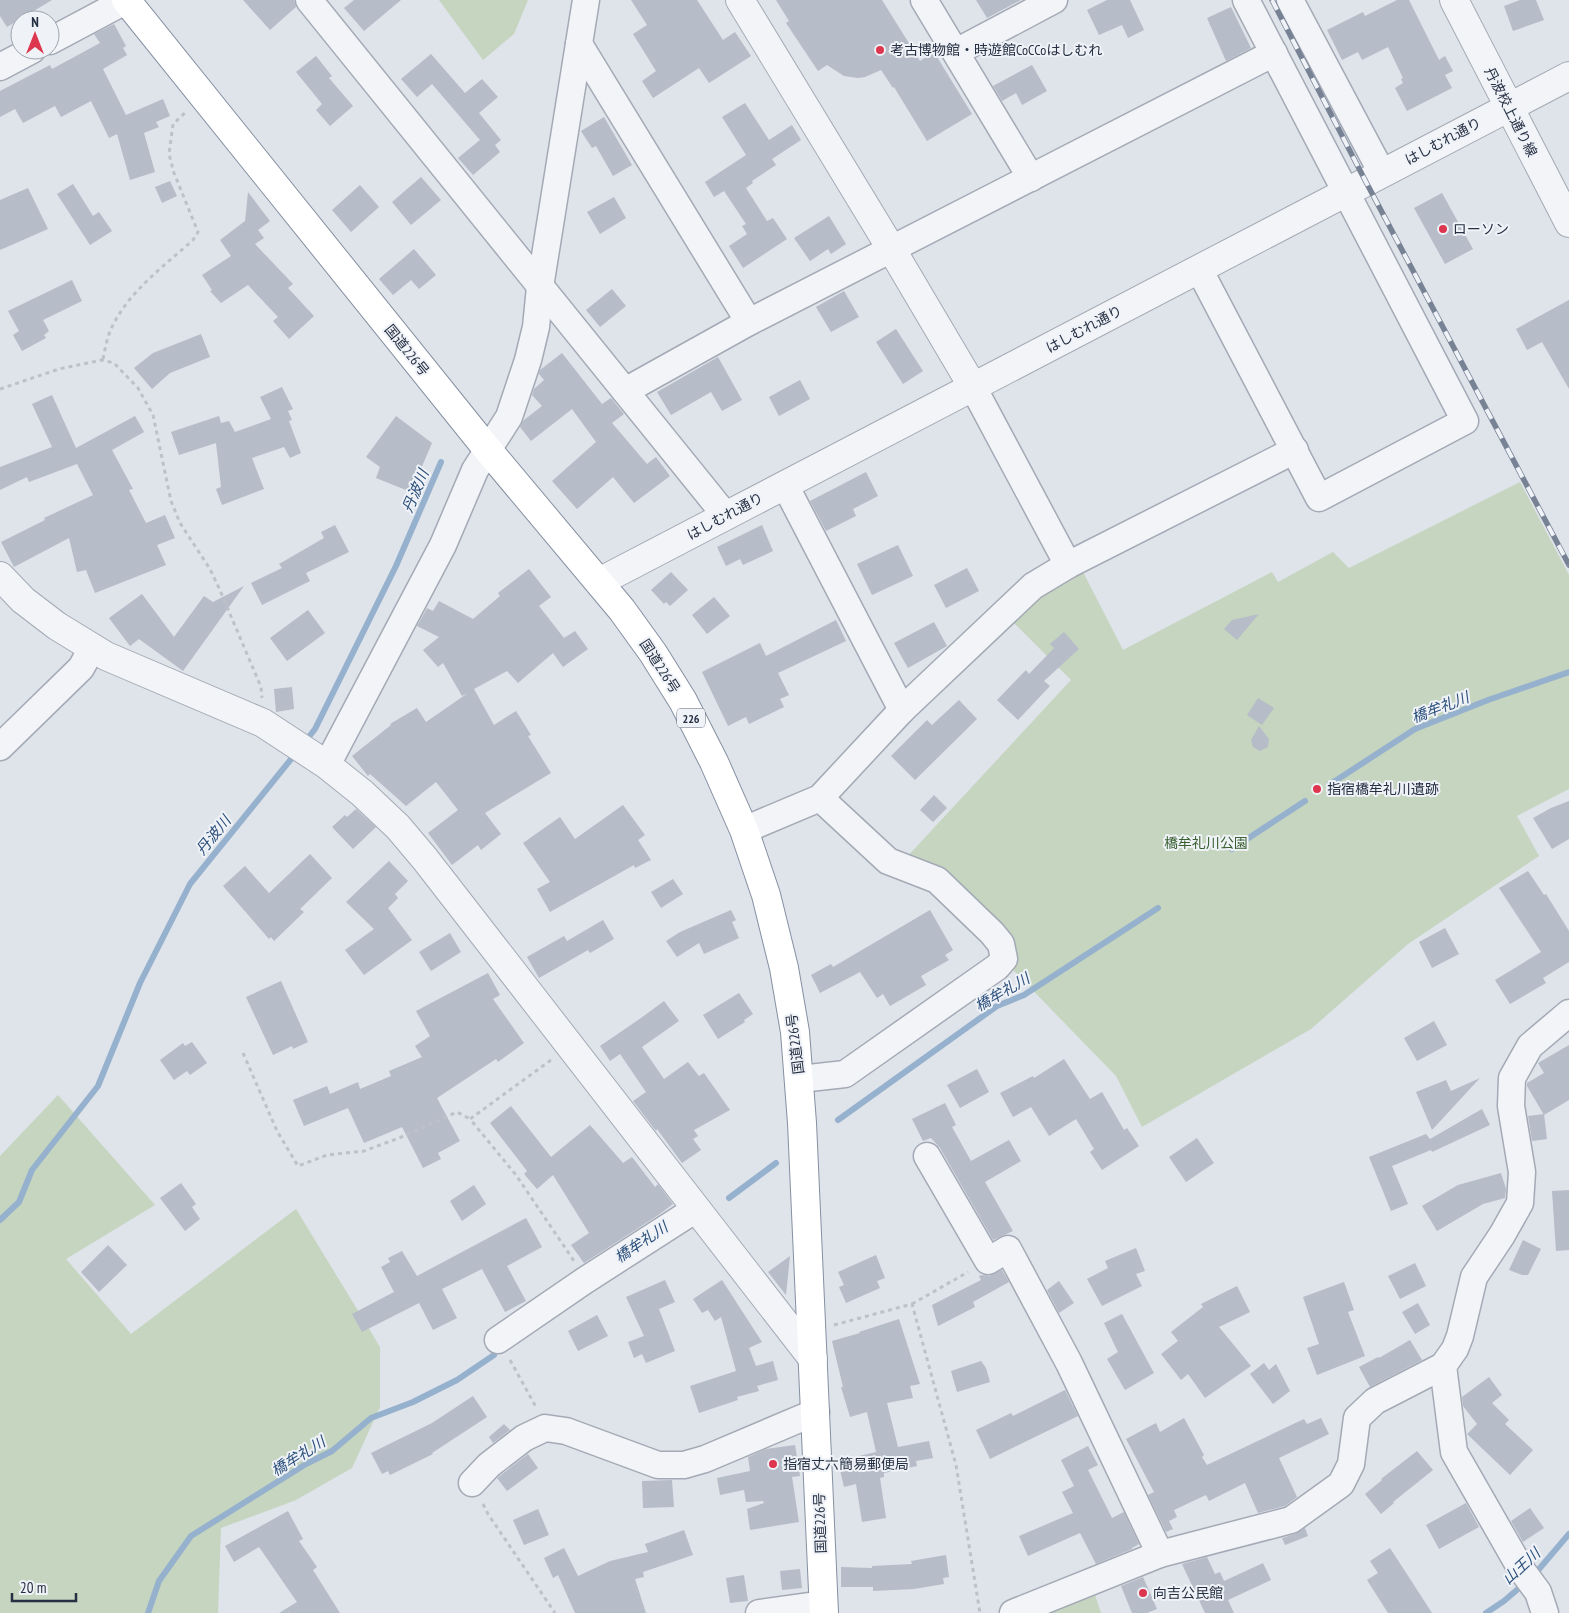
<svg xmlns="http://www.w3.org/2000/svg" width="1569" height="1613" viewBox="0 0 1569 1613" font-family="'PT Sans Narrow','Noto Sans JP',sans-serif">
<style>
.green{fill:#c5d5bf}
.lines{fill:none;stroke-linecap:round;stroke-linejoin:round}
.stream{stroke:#96b1ce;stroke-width:6}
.building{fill:#b6bcc8}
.minor-casing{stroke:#a4aab5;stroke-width:29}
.tertiary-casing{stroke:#a4aab5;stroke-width:30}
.trunk-casing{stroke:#8590a2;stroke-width:30}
.path{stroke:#bdc1c9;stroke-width:3;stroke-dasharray:4 4;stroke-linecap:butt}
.minor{stroke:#f2f4f8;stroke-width:26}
.tertiary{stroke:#f2f4f8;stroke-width:28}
.trunk{stroke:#fff;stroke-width:28}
.rail-casing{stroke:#778295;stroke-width:5.5}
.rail{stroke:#eff2f7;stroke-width:4;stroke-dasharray:11;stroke-linecap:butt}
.poi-dot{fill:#dd364f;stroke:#eff2f7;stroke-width:2}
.labels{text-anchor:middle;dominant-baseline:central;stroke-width:4;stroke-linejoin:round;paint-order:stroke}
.shield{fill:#eff2f7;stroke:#626a79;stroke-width:1}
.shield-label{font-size:12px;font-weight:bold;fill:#263043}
.poi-label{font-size:14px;fill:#263043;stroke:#eff2f7;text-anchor:start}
.street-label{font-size:14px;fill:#263043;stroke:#eff2f7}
.park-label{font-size:14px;fill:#3a6032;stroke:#eff2f7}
.water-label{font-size:15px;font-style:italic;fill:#2b4f7b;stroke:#eff2f7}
</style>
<rect width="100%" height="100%" fill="#dfe3ea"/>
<!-- green -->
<g class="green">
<polygon points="439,0 528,0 514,34 483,60"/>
<polygon points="1520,482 1569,575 1569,789 1517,816 1539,856 1408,944 1311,1029 1142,1127 1116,1076 1014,971 1013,942 906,858 1071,680 1010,619 1035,597 1082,570 1123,650 1272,572 1278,582 1333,552 1349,568"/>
<polygon points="58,1095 155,1205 66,1259 131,1334 296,1209 380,1347 380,1407 352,1468 296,1500 221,1528 218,1613 0,1613 0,1156"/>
<polygon points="1093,1589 1101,1613 1041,1613"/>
</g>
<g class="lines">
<!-- stream -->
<g class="stream">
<polyline points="304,743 315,729 396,566 441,462"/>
<polyline points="1329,785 1415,729 1488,700 1569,672"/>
<polyline points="1232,849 1305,801"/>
<polyline points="838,1120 997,1006 1024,995 1158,908"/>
<polyline points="729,1198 776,1163"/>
<polyline points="0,1220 19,1202 32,1170 98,1086 140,983 190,884 296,753"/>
<polyline points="1534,1575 1569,1534"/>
<polyline points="148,1613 159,1581 191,1536 306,1464 332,1451 371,1418 413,1402 457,1380 494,1355"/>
<polyline points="1486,1613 1504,1601 1525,1583"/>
</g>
</g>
<!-- building -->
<g class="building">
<polygon points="0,0 52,0 7,27 0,16"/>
<polygon points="243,0 294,0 296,7 270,30"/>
<polygon points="354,0 401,0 364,31 344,8"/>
<polygon points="631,0 697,0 723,40 735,32 751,56 709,83 699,68 653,98 642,81 656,71 633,34 647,25"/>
<polygon points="776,0 882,0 920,61 934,52 972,114 927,141 894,87 893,88 881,70 865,77 858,78 844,76 827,65 818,71 786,23 789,21"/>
<polygon points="976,0 1021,0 987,18"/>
<polygon points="1107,0 1130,0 1144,30 1128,38 1122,25 1099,35 1087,10"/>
<polygon points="1397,0 1409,0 1439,60 1445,56 1453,71 1445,75 1452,88 1407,111 1395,88 1403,83 1401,79 1403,78 1388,47 1362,60 1358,52 1342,60 1327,30 1363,12 1365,16"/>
<polygon points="1520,0 1536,0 1544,20 1513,31 1504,6"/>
<polygon points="1231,7 1251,48 1226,61 1207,18"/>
<polygon points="114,24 126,46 123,48 127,55 103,69 126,115 163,99 170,116 156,122 159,127 144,133 155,172 130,180 117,134 109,138 91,101 61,117 55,106 23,123 15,109 0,117 0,91 50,65 52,69 100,43 94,34"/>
<polygon points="431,54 465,93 482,79 498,97 479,113 501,140 495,145 500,152 473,175 458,158 480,140 432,84 417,97 401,79"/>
<polygon points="316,56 332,76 329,78 353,106 330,126 316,110 322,104 296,72"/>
<polygon points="1032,65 1047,91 1022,105 1016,93 1002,101 993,86"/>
<polygon points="745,103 769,140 792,125 801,140 772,159 776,165 752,181 753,183 746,188 767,221 773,218 787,239 743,268 729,246 747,234 742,226 746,224 724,191 714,197 705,182 746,155 722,117"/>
<polygon points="604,117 632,165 613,176 596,146 592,148 581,131"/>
<polygon points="421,177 441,200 411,225 392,202"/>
<polygon points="170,181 177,196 162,203 155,187"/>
<polygon points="73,184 93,216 99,212 112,231 90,245 57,194"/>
<polygon points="360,185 379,207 351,232 332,210"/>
<polygon points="28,188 48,229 0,250 0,200"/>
<polygon points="248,192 270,221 258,230 264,238 255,244 293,284 288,288 314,316 289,339 273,321 278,317 248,285 221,303 210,291 212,290 202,275 231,256 220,240 245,221"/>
<polygon points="1442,193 1473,249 1445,264 1414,208"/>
<polygon points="614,197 626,218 600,234 587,212"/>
<polygon points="829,216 846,244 831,254 828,249 810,261 794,238"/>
<polygon points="414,249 436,275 419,289 411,280 393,295 379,279"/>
<polygon points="72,280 82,301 43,320 49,331 44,335 46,338 22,351 13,335 19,331 8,311"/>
<polygon points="612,289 626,306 600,327 586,310"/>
<polygon points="844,291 859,317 831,332 816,307"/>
<polygon points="1569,300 1569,389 1542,342 1527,350 1516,329"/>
<polygon points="896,329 923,371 903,384 876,342"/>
<polygon points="201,334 210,357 170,373 152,389 134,368 153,353"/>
<polygon points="562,353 602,404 611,398 624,414 612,423 647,464 656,457 670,476 634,503 613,477 577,509 552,481 596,442 572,409 531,441 520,427 524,420 542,406 532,395 534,389 544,380 539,374 540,370"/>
<polygon points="718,357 742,400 722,411 711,392 671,415 657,392"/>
<polygon points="800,380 810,399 779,416 769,397"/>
<polygon points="282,387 293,409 288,411 292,420 289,421 301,453 290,458 284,447 252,458 264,489 222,505 216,489 221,487 216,443 179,455 171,432 219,416 221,423 229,421 235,432 271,419 260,397"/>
<polygon points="52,395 76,448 135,416 144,432 112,450 133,489 129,490 146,523 165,515 175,538 157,545 166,565 95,593 86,570 77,572 69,538 14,567 1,542 45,520 44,518 93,495 77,464 29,482 27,477 0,490 0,467 52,447 32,404"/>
<polygon points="396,416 432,443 411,492 376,478 380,467 366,457"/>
<polygon points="866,472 878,496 853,509 856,516 826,531 810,501"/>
<polygon points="335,525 349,552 306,573 310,581 262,605 251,583 282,568 279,564 324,538 321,532"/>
<polygon points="762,525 773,551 743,565 740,559 726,566 717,547"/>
<polygon points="898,545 913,576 872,595 857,564"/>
<polygon points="967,568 979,591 946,608 934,585"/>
<polygon points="529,569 551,597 539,606 564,638 575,631 588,649 563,667 553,653 518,683 507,671 474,689 494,725 516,711 531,735 528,736 551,773 485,813 501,834 481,850 478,845 452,865 428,833 458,810 436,782 406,806 370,774 368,776 352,756 391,725 390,724 417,708 426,722 468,693 462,696 443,663 438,667 423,650 439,637 417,626 427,608 433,611 439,601 473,619 500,596 498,593"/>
<polygon points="671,572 688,590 670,606 666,602 664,604 651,590"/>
<polygon points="244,586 183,671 139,639 130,646 109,618 142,594 174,637 204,596 213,602"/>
<polygon points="714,597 730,616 707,634 692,615"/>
<polygon points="308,610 325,633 287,661 270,638"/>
<polygon points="1259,614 1237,640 1224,629 1232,620"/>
<polygon points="836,620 846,641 778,673 789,695 780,699 784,707 749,724 746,717 728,726 702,672 760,643 766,656"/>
<polygon points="934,622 947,646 908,668 894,643"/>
<polygon points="1064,632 1079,649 1044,681 1050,686 1018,720 997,700 1026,670 1029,674 1054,648 1050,644"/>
<polygon points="292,687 294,709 276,712 274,689"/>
<polygon points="1258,698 1274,708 1262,725 1247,715"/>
<polygon points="959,700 977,719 915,780 891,756 927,720 932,725"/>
<polygon points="1259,726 1269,739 1268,747 1260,751 1253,747 1251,740"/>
<polygon points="934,795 947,808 933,822 920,810"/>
<polygon points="1569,801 1569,839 1552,849 1533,818 1551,808"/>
<polygon points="623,805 645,835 638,840 651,860 635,868 634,865 550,912 537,889 550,882 523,843 560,817 575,839"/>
<polygon points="356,809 376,827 353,849 332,827 345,815 347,817"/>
<polygon points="310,854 332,878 300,909 304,912 274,941 271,937 269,939 223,886 245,866 269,893"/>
<polygon points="389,861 408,881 395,894 398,898 388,908 412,940 364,975 345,950 374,929 346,902"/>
<polygon points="1528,871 1544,895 1546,894 1569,931 1569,962 1543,978 1546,983 1510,1004 1495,980 1541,952 1499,888"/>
<polygon points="673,879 683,894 661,908 651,892"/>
<polygon points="731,910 736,920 732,922 739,938 704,954 699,943 677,957 666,941 680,932"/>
<polygon points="930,910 953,950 945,955 949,960 921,976 926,985 890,1006 883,994 877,998 860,972 820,993 811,975 831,964 833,967"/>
<polygon points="603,920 614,939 590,953 588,950 539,978 527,957 564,936 567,941"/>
<polygon points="1445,928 1459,954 1432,968 1419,942"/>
<polygon points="450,933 461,952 431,971 419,952"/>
<polygon points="488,973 500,995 493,999 524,1043 498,1062 496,1059 437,1098 460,1141 438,1153 441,1159 423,1168 402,1127 364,1143 348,1108 304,1126 293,1100 327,1086 330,1094 358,1082 360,1089 391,1076 389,1071 422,1057 415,1046 430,1036 416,1011"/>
<polygon points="281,981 308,1042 293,1049 292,1046 273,1055 246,997"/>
<polygon points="739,993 753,1014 744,1020 745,1022 718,1039 703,1015"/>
<polygon points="664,1001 679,1021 642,1047 664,1079 688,1062 699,1076 704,1073 730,1110 694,1130 698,1136 693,1139 701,1150 682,1163 657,1129 656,1131 633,1101 646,1092 620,1054 610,1061 600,1046 641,1018"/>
<polygon points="1434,1021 1447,1045 1417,1061 1404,1038"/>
<polygon points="192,1042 207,1063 190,1075 187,1071 174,1080 160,1060 183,1043 185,1046"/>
<polygon points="1569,1045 1569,1100 1544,1115 1527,1086 1527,1083 1544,1073 1538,1063"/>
<polygon points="1064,1059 1090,1099 1102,1092 1124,1130 1127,1128 1139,1146 1102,1170 1090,1152 1094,1149 1076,1119 1049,1136 1031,1107 1013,1117 1000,1093 1033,1076 1034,1078"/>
<polygon points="977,1069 989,1092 960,1108 947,1085"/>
<polygon points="1480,1078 1432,1130 1416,1092 1446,1080 1451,1091"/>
<polygon points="945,1103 956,1125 952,1127 971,1161 1009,1140 1021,1161 985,1182 1013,1231 993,1240 940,1148 931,1138 923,1141 912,1119"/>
<polygon points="511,1106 551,1157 590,1125 623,1163 632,1157 655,1187 658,1184 673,1204 657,1216 584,1263 571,1245 589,1233 553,1175 537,1189 524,1174 527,1171 490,1123"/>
<polygon points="1482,1109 1490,1125 1432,1152 1431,1150 1392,1166 1408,1204 1391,1211 1369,1157 1426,1134 1430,1139"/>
<polygon points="1544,1114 1547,1139 1532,1141 1528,1116"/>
<polygon points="1197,1138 1214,1163 1186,1182 1169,1157"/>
<polygon points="1501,1173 1506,1189 1505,1198 1483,1204 1437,1231 1422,1206 1458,1185"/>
<polygon points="181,1183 196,1204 192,1207 200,1219 185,1231 160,1198"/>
<polygon points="474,1185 486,1204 462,1221 450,1201"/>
<polygon points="1569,1190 1569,1250 1556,1251 1552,1191"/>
<polygon points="526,1218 542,1247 507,1266 526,1301 505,1312 482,1269 442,1289 457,1318 433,1330 419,1303 362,1332 352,1314 394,1292 381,1267 390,1262 388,1258 402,1251 417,1276"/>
<polygon points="1523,1240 1541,1249 1528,1275 1522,1275 1509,1270"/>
<polygon points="108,1245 127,1265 99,1292 81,1272"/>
<polygon points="1136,1248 1145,1271 1136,1274 1142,1286 1102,1306 1087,1279 1108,1268 1105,1261"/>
<polygon points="876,1255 885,1278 877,1281 880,1288 846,1303 839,1287 844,1285 838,1272"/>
<polygon points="790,1256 786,1295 768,1272"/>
<polygon points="1415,1263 1426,1286 1400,1299 1388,1276"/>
<polygon points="1002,1270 1009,1282 973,1302 975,1307 938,1326 932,1305 981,1280 979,1276 982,1275 989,1276"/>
<polygon points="665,1280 675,1302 659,1309 675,1351 646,1363 642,1354 634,1358 628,1342 644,1336 626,1297"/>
<polygon points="722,1280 762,1342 749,1348 756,1366 773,1361 778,1380 757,1386 759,1391 737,1397 738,1400 699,1413 690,1386 736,1371 721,1317 715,1321 708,1310 702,1313 693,1299"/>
<polygon points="1059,1281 1074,1303 1059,1313 1047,1290"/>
<polygon points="1344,1282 1354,1310 1348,1312 1365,1356 1317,1375 1307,1348 1319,1344 1303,1297"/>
<polygon points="1237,1286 1250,1312 1219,1327 1251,1366 1205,1398 1188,1374 1181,1380 1161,1354 1178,1341 1171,1332 1203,1307 1201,1304"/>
<polygon points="1418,1303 1430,1325 1415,1334 1402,1312"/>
<polygon points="1122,1314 1154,1373 1125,1390 1107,1359 1118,1352 1104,1323"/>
<polygon points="597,1315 608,1336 578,1351 568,1331"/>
<polygon points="899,1319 920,1384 910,1386 913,1398 887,1403 898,1447 929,1441 933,1458 916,1461 917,1466 884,1473 884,1477 880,1478 886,1518 862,1522 856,1484 844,1487 838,1461 876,1452 867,1412 850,1417 841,1387 843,1387 832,1341 860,1333 859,1332"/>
<polygon points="1410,1340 1422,1360 1370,1387 1359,1367 1378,1357 1379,1358"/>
<polygon points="981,1361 986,1368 990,1382 957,1392 951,1371"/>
<polygon points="1264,1363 1269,1370 1276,1364 1290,1391 1273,1404 1250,1374"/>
<polygon points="1489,1377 1502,1395 1492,1403 1509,1420 1505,1424 1533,1450 1510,1475 1467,1434 1477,1424 1463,1406 1462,1397"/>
<polygon points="1065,1390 1078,1416 990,1459 976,1430 1011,1413 1013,1416"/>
<polygon points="473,1396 487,1417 432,1453 433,1454 390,1475 388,1471 382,1474 371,1453 432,1423"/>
<polygon points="1184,1418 1204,1455 1202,1457 1207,1465 1304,1419 1307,1424 1321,1418 1329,1434 1279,1458 1297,1497 1285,1506 1258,1513 1245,1483 1209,1501 1206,1495 1174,1510 1177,1517 1169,1521 1173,1529 1166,1532 1148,1495 1154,1492 1126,1439 1156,1423 1160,1432"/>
<polygon points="504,1424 510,1430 493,1443 489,1437"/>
<polygon points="795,1445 800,1476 792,1477 799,1522 750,1530 747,1509 764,1503 763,1501 746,1502 744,1490 720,1495 717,1478 750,1471 748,1457 766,1449"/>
<polygon points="1088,1446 1098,1465 1088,1470 1112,1518 1124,1512 1139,1544 1132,1548 1132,1549 1096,1564 1080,1533 1028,1556 1019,1536 1073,1513 1062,1492 1074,1486 1061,1460"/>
<polygon points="1417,1451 1433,1470 1393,1502 1394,1503 1381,1514 1365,1494 1382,1480 1381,1479"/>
<polygon points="528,1454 538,1468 507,1491 497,1478"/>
<polygon points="672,1480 674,1507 643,1508 642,1481"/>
<polygon points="1466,1503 1479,1527 1439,1549 1426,1525"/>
<polygon points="1530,1508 1544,1528 1523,1542 1511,1521"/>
<polygon points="538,1509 549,1535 524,1545 513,1520"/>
<polygon points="288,1511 303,1539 299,1541 317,1567 313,1570 340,1613 279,1613 297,1602 259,1547 234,1562 225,1546"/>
<polygon points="1305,1528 1308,1536 1285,1545 1282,1538 1295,1534"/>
<polygon points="684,1530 693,1555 643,1572 644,1577 635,1579 646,1613 575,1613 558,1575 553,1578 544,1558 564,1548 578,1576 610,1561 648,1552 645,1544"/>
<polygon points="1390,1548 1432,1613 1388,1613 1367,1580 1378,1573 1370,1561"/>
<polygon points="946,1555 949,1577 943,1578 944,1584 914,1589 873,1591 873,1587 841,1587 841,1567 872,1568 872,1566 912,1564 911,1561"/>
<polygon points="1207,1557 1215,1574 1220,1572 1224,1581 1263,1563 1271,1580 1228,1600 1234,1613 1205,1613 1182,1564"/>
<polygon points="800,1569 802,1588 782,1590 780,1571"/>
<polygon points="744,1575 748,1601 730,1603 726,1578"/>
<polygon points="1143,1577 1157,1609 1147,1613 1132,1613 1121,1586"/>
</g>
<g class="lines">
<defs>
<g id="minor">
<polyline points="309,0 726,516"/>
<polyline points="924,0 1031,178"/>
<polyline points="1290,0 1382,173"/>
<polyline points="50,41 127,0"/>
<polyline points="579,44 749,322"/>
<polyline points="956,52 1054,0"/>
<polyline points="0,67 32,50"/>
<polyline points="1199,269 1319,498 1465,421 1246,0"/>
<polyline points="973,387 1068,565"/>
<polyline points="625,391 749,322 1274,53"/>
<polyline points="785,485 902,710"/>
<polyline points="0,747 81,668 92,648"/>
<polyline points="327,765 443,545 475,470 509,417 528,360 536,327 540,287 586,0"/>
<polyline points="744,830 820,798 902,710 1033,586 1068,565 1295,450"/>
<polyline points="800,1079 845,1074 997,967 1004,959 1001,944 992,933 937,880 888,861 820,798"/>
<polyline points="927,1156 988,1261 1008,1249 1069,1363 1160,1554"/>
<polyline points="498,1340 584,1281 696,1209"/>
<polyline points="1443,1366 1454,1452 1521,1569 1538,1592 1545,1613"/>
<polyline points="472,1483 489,1465 524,1438 545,1428 566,1431 658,1465 684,1465 705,1459 816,1412"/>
<polyline points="759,1613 823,1604"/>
<polyline points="1013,1613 1160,1554 1291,1520 1341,1484 1351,1464 1357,1418 1375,1401 1443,1366 1455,1349 1460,1336 1474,1277 1502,1235 1520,1203 1522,1172 1511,1106 1512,1078 1530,1046 1569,1013"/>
</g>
<g id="tertiary">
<polyline points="740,0 892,250 973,387"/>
<polyline points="1454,0 1569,223"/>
<polyline points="0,576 23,600 57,626 106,656 263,723 327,765 362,793 398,827 425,859 813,1359"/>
<polyline points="599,582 1569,76"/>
</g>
<polyline id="trunk" points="126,0 488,450 622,610 653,653 683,701 714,762 744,830 766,895 784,968 795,1032 802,1123 824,1613"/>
</defs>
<!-- minor casing -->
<use href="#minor" class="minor-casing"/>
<!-- tertiary casing -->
<use href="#tertiary" class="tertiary-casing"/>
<!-- trunk casing -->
<use href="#trunk" class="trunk-casing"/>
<!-- path -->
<g class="path">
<path d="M103 359C105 349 107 338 111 329 128 292 163 267 193 240L198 232 174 173 169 154 173 124 186 112"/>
<polyline points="0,389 59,369 102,360 114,363 138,388 153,415 171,501 180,523 210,569 219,588 261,687 262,698"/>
<polyline points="243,1053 277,1131 298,1166 327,1155 364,1151 399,1138 457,1112 470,1119"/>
<polyline points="551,1060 470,1119 516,1175 574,1261"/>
<polyline points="912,1304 968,1272"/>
<polyline points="834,1325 912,1304 956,1465 980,1613"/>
<polyline points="510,1360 536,1407"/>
<polyline points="483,1504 488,1514 555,1613"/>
<polyline points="288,1611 290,1613"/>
</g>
<!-- minor -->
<use href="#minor" class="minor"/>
<!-- tertiary -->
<use href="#tertiary" class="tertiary"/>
<!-- trunk -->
<use href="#trunk" class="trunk"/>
<defs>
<polyline id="rail" points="1272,0 1366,182 1569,565"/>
</defs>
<!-- rail casing -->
<use href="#rail" class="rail-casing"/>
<!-- rail -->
<use href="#rail" class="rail"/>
</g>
<!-- markers -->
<g class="poi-dot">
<circle cx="880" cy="50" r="5"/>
<circle cx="1443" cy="229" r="5"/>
<circle cx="1317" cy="789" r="5"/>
<circle cx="773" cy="1464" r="5"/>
<circle cx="1143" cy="1593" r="5"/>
</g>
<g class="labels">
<!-- shield labels -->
<rect class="shield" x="677" y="708.5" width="28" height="19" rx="4"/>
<g class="shield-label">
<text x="691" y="718">226</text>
</g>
<!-- poi labels -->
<g class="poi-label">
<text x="890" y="50">考古博物館・時遊館CoCCoはしむれ</text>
<text x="1453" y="229">ローソン</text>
<text x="1327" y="789">指宿橋牟礼川遺跡</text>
<text x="783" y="1464">指宿丈六簡易郵便局</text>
<text x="1153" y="1593">向吉公民館</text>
</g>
<!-- street labels -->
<g class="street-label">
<text transform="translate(1511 112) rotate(63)">丹波校上通り線</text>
<text transform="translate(1443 141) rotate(-28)">はしむれ通り</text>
<text transform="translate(1084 329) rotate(-28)">はしむれ通り</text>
<text transform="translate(407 350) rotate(51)">国道226号</text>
<text transform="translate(725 516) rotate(-28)">はしむれ通り</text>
<text transform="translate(660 666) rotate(57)">国道226号</text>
<text transform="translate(795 1044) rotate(-97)">国道226号</text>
<text transform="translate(820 1523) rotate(-92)">国道226号</text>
</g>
<!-- park labels -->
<g class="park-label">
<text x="1206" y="843">橋牟礼川公園</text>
</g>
<!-- water labels -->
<g class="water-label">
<text transform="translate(415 491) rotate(-67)">丹波川</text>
<text transform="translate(1440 707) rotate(-21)">橋牟礼川</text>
<text transform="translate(213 835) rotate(-51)">丹波川</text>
<text transform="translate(1002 992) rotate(-30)">橋牟礼川</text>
<text transform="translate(641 1242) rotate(-34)">橋牟礼川</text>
<text transform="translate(298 1456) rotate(-32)">橋牟礼川</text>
<text transform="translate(1521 1566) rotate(-43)">山王川</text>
</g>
</g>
<!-- north arrow -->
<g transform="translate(35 35)"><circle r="24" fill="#eff2f7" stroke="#9fa4af"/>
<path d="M0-4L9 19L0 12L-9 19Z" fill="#dd364f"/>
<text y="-8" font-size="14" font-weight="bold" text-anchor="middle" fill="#263043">N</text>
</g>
<!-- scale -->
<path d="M12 1593v8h64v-8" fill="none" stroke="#263043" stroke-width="2.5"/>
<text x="20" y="1593" font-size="15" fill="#263043" stroke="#eff2f7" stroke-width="4" paint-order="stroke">20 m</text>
</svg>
